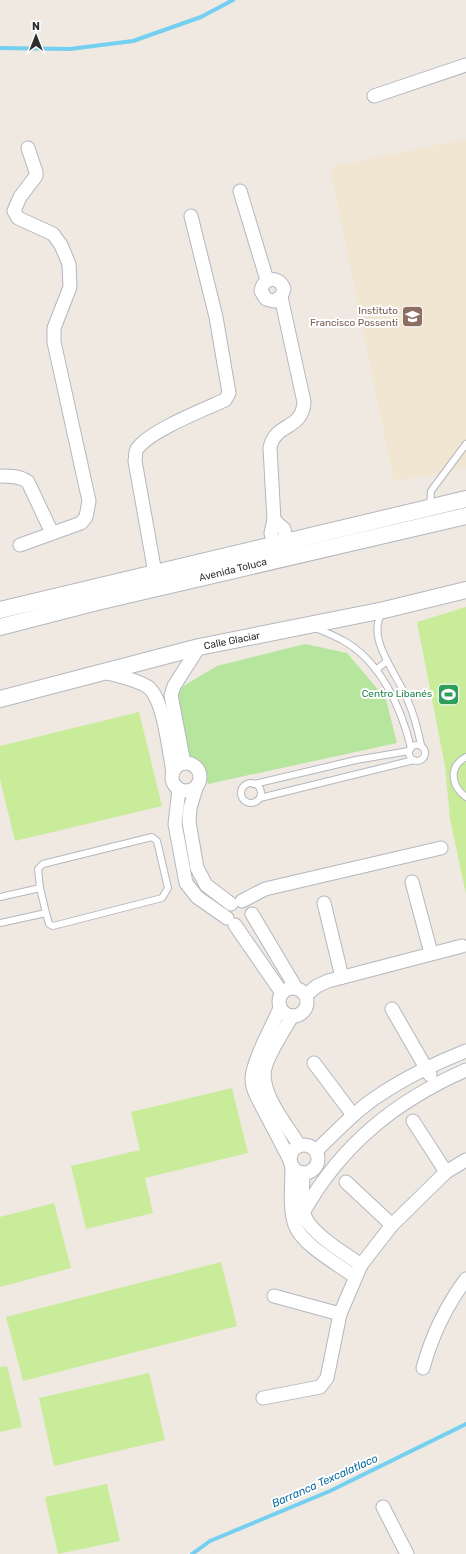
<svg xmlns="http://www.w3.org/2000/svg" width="466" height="1554" viewBox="0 0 466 1554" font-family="Rubik,sans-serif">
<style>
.education{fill:#f0e6d1}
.park{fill:#b6e59e}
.pitch{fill:#c9ec9a}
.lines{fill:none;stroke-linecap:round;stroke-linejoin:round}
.stream{stroke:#75cff0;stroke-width:4}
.service-casing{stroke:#b4b7c1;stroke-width:8}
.minor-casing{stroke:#b4b7c1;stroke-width:15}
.tertiary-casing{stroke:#b4b7c1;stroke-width:18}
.service{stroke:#fff;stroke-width:6}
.minor{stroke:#fff;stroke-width:13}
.tertiary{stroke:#fff;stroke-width:16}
.labels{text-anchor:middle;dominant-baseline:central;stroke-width:4;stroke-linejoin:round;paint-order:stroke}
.education-label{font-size:10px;fill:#785e54;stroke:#fff;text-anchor:end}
.street-label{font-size:10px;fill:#2e2e2e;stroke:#fff}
.leisure-label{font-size:10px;fill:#27864d;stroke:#fff;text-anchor:end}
.water-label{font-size:11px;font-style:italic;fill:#0d6fa3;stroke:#fff}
</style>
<rect width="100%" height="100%" fill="#efe9e1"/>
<!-- education -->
<polygon class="education" points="466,139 466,468 394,482 330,167"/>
<!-- park -->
<polygon class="park" points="305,644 347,653 386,699 397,743 208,784 199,759 189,756 177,698 180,688 217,666"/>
<!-- pitch -->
<g class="pitch">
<polygon points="466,607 466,894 450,819 445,766 417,622"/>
<polygon points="139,712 162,806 15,841 0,779 0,746"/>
<polygon points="232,1088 248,1153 145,1178 153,1213 86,1229 71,1166 140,1150 131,1112"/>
<polygon points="54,1203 71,1268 0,1287 0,1217"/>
<polygon points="221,1262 237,1326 23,1381 6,1317"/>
<polygon points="7,1366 22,1427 0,1432 0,1367"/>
<polygon points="149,1373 165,1440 54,1466 39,1398"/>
<polygon points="107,1484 120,1541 58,1554 45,1497"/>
</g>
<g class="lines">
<!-- stream -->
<g class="stream">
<polyline points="0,48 70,49 133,41 201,17 233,0"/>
<polyline points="192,1554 210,1541 330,1491 466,1424"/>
</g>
<defs>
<g id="service">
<polyline points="430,507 431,491 466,444"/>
<path d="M382 613C365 639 399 676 408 701 414 715 418 730 421 745"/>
<path d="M313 627C323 631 333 635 342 640 380 660 401 707 411 748"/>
<polyline points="376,670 387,661"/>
<circle cx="417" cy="753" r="8"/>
<path d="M466 757C448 767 451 786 466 797"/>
<circle cx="251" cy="793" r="10"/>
<polyline points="254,784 356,760 409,751"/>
<polyline points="260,798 414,760"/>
<polyline points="40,888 46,913"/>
<polyline points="0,897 40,888 38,869 43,864 152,837 157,841 168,888 162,898 53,926 49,924 46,913 0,923"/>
</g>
<g id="minor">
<polyline points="374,96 466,65"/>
<polyline points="240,191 267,280"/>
<path d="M0 476C10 476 20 476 28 482L52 533"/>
<polyline points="274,520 284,529 289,551"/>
<polyline points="20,545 81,523 86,517 89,501 54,342 54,328 70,287 69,264 61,245 53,234 18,218 14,211 20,197 36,176 36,172 28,148"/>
<path d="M277 554 271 533 274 520 270 448C275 422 302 431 304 402L281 297 284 289C279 275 263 277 261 291L266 299 274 301 281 297"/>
<path d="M155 573 135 461C136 457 135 452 137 449 149 431 205 409 225 400L229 393 216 317 191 216"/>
<path d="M104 672C118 676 136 679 148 687 164 699 169 752 173 772"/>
<circle cx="186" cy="777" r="14"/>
<polyline points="184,763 171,695 174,686 199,647"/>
<polyline points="196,788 190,808 189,822 197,868 206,885 231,904"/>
<polyline points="179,789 175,824 186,883 197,897 227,918"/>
<polyline points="412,882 431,953"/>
<polyline points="242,901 265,889 441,848"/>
<polyline points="324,903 342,977"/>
<polyline points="252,914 296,988"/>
<polyline points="235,925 282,993"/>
<circle cx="293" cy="1002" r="14"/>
<polyline points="306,995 317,986 328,981 462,946"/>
<path d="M280 1008C273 1025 252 1062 252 1079 252 1085 254 1091 257 1097L290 1160"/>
<polyline points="392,1009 430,1075"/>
<path d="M292 1016C284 1031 269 1052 265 1068 259 1093 287 1125 299 1145"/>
<polyline points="314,1063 353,1115"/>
<polyline points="413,1121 446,1172"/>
<circle cx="304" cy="1159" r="14"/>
<path d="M316 1151C337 1131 357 1109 381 1094 408 1076 436 1063 466 1051"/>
<path d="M292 1166C292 1185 289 1208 295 1225 302 1245 338 1264 355 1277"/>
<path d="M303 1173C303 1187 300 1206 306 1219 315 1236 346 1254 361 1265"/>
<polyline points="346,1182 392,1225"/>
<path d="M304 1211C342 1144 396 1101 466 1070"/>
<polyline points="274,1296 340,1314"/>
<path d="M423 1368C432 1335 446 1306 466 1279"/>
<polyline points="263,1398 320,1387 327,1378 340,1314 361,1265 392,1225 446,1172 466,1160"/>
<polyline points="383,1507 407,1554"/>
</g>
<g id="tertiary">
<polyline points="0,610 466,499"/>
<polyline points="0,627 97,602 466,516"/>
<polyline points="0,699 199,647 384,610 466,590"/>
</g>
</defs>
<!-- service casing -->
<use href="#service" class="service-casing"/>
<!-- minor casing -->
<use href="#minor" class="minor-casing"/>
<!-- tertiary casing -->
<use href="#tertiary" class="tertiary-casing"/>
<!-- service -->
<use href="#service" class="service"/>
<!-- minor -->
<use href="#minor" class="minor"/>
<!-- tertiary -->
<use href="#tertiary" class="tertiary"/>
</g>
<!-- icons -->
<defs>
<symbol id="school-square" viewBox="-11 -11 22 22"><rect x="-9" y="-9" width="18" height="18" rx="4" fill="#8d6e63" stroke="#fff"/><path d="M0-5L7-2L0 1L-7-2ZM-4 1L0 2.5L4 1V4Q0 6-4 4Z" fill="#fff"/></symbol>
<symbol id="stadium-square" viewBox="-11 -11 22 22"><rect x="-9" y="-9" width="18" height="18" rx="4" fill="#2e9e5b" stroke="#fff"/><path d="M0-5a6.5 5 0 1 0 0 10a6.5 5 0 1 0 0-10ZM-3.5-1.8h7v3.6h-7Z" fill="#fff"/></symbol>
</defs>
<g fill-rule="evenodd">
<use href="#school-square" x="400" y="304" width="25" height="25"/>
<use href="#stadium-square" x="436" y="682" width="25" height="25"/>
</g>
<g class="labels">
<!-- education labels -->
<g class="education-label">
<text x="398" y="311">Instituto<tspan x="398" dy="12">Francisco Possenti</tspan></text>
</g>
<!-- street labels -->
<g class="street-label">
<text transform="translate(233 570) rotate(-14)">Avenida Toluca</text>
<text transform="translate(232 641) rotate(-11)">Calle Glaciar</text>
</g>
<!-- leisure labels -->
<g class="leisure-label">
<text x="432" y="694">Centro Libanés</text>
</g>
<!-- water labels -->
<g class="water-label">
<text transform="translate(325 1481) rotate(-24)">Barranca Texcalatlaco</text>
</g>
</g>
<!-- north arrow -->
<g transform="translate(36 36)" stroke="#ffffff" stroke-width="3" paint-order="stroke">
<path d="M0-3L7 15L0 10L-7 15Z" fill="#2e2e2e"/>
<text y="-6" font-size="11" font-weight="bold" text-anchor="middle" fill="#2e2e2e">N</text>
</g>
</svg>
